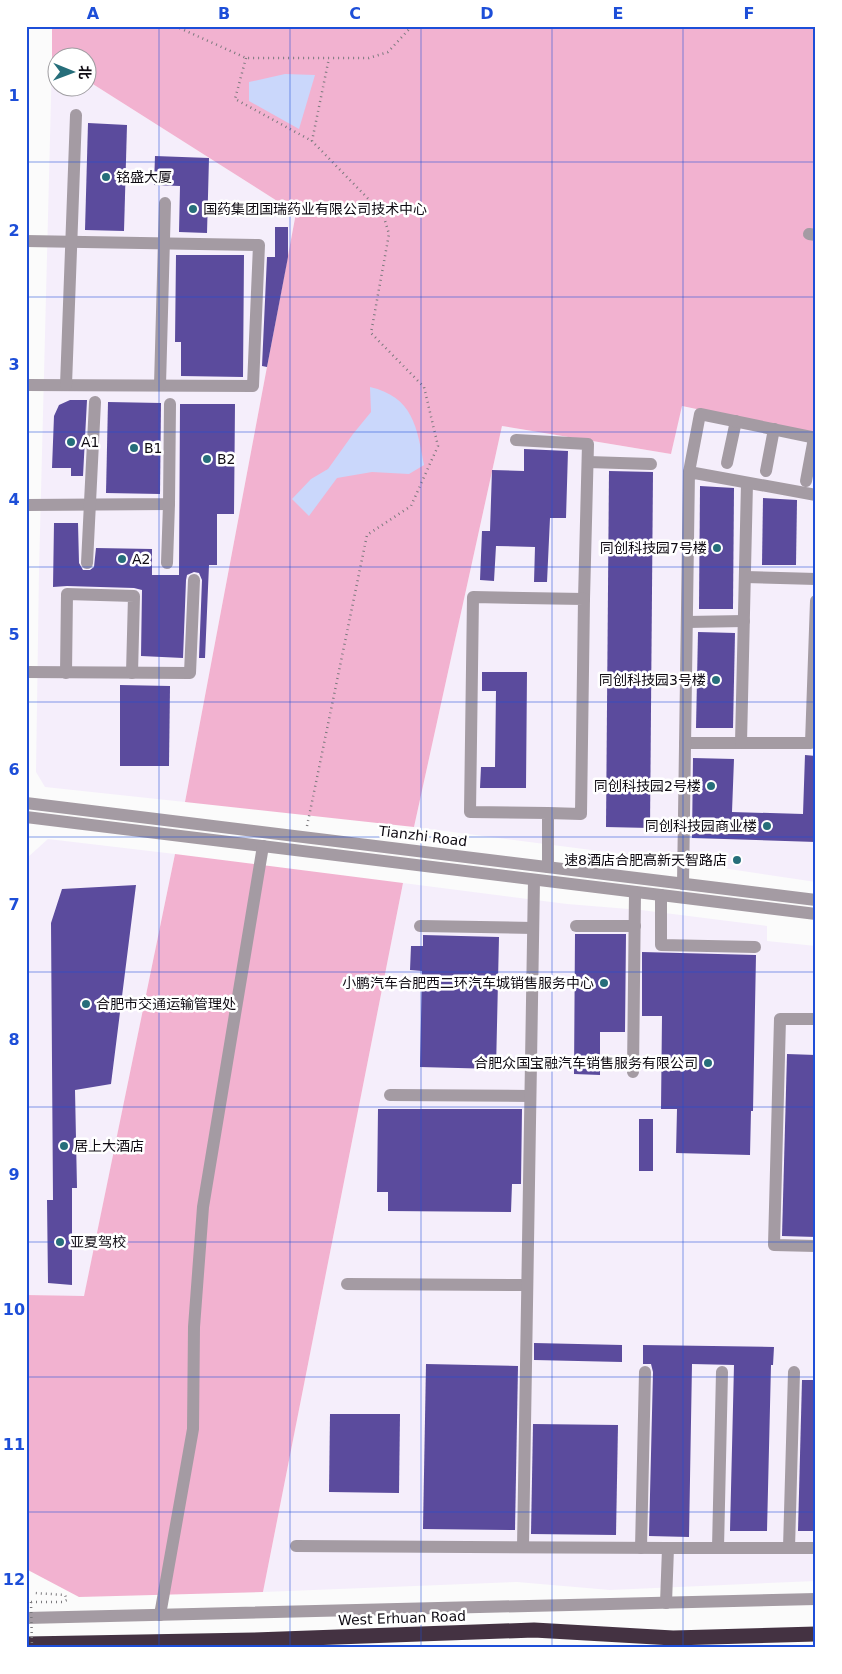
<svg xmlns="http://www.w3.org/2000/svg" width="842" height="1674" viewBox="0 0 842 1674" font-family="'DejaVu Sans','Noto Sans SC',sans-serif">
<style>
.built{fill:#f5eefb}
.green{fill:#f2b2d0}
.water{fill:#cad7fb}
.building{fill:#5b4b9d}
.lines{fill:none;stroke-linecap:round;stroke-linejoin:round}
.path{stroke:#7b797d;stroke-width:2.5;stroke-dasharray:1 4;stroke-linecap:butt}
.minor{stroke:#a49ba3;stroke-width:12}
.highway{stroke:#443242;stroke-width:15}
.path-bridge{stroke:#7b797d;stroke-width:2.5;stroke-dasharray:1 4;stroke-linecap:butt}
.grid{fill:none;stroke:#1d4ed8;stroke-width:1;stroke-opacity:0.55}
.poi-dot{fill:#266e7a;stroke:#fff;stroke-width:2}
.labels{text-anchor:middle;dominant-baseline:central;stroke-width:5;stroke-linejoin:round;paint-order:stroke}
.poi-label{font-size:14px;fill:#0f0b13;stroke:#fff;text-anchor:start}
.street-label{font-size:14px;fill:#0f0b13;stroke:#fff}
.neatline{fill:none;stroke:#1d4ed8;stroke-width:2}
.grid-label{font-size:16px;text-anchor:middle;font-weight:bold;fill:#1d4ed8}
</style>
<rect width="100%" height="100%" fill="#fbfbfb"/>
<!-- built -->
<g class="built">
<polygon points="52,59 57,63 58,88 88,88 88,81 296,213 185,802 45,787 36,772 39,571"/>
<polygon points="681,406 816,434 816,882 669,860 414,827 502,426 671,454"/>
<polygon points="48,839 175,854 84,1297 26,1295 27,858"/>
<polygon points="403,883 567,904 641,910 767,926 767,941 816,946 816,1581 610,1590 517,1582 263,1592"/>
</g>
<!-- green -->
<g class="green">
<polygon points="52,26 816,26 816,434 682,406 671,454 502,426 414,827 185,802 296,213 88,81 88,58 58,58 57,63 52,59"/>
<polygon points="175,854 403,883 263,1592 79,1597 26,1569 26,1295 84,1296"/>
</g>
<!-- water -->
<g class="water">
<polygon points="285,74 315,75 299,129 249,101 249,82"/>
<path d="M370 387C413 397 417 427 424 465L409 474 372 472 337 478 309 516 292 499 311 479 328 469 353 434 371 412Z"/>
</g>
<!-- building -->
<g class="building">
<polygon points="88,123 127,125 124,231 85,230"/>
<polygon points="155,156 209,158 207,233 179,232 180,186 154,185"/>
<polygon points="275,227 288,227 288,257 267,367 262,366 267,257 275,257"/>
<polygon points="176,255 244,255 243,377 181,376 181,342 175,342"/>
<polygon points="70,400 87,400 83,476 71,476 71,468 52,468 54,416 59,405"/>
<polygon points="108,402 161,403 160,494 106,493"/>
<polygon points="180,404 235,404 234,514 217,514 217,565 209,565 205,658 199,658 202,580 199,573 194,572 187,575 186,580 183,658 141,656 142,590 134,588 67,586 53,587 54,523 78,523 79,563 83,570 90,570 94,567 96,548 152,549 152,575 179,575"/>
<polygon points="524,449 568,451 566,518 550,518 547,582 534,582 535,547 496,546 494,581 480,580 482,531 490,531 492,470 524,471"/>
<polygon points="609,471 653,472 650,828 606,827"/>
<polygon points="700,486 734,488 733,609 699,609"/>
<polygon points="763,498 797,500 796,565 762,565"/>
<polygon points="698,632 735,633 733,728 696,728"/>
<polygon points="482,672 527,672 526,788 480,788 481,767 495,767 496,691 482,691"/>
<polygon points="120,685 170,686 169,766 120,766"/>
<polygon points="805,755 816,756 816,842 692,838 693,758 734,759 732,812 803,814"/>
<polygon points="136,885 111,1084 75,1090 77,1188 72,1188 72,1285 48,1283 47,1200 53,1200 51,923 62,889"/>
<polygon points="575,934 626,934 625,1032 600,1032 600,1075 574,1074"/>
<polygon points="423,935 499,937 496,1069 420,1067 422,971 410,970 411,946 423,946"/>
<polygon points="642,952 756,955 753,1111 751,1111 750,1155 676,1153 677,1109 661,1109 662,1016 642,1016"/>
<polygon points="787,1054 816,1055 816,1237 782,1236"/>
<polygon points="378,1109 522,1109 521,1184 512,1184 511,1212 388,1211 388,1192 377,1192"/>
<rect x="639" y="1119" width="14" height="52"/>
<polygon points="534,1343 622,1345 622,1362 534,1360"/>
<polygon points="643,1345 774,1347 773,1365 771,1365 767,1531 730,1531 734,1365 692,1364 689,1537 649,1536 653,1372 651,1364 643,1364"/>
<polygon points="426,1364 518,1366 515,1530 423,1529"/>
<polygon points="802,1380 816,1380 816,1531 798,1531"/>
<polygon points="330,1414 400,1414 399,1493 329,1492"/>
<polygon points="533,1424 618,1425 616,1535 531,1534"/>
</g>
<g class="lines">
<!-- path -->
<g class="path">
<polyline points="175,26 246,58 369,58 388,52 412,26"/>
<polyline points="246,58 235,99 312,141"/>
<polyline points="307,826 367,535 411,506 438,446 424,387 371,333 389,234 383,214 312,141 329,58"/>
<polyline points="26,1602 62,1602 67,1600 65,1595 35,1593"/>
</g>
<!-- minor -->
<g class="minor">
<polyline points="809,234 816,235"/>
<polyline points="26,241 259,245 253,386 26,385"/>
<polyline points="66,385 76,115"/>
<polyline points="160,385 165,203"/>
<polyline points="516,440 588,444 584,599"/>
<polyline points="588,462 651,464"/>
<polyline points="727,463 736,421"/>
<polyline points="766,471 774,429"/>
<polyline points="689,472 700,414 816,438"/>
<polyline points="806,481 814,438"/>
<polyline points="26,505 169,504 170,404"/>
<polyline points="87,563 95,402"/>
<polyline points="167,563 169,504"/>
<polyline points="745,577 816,579"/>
<polyline points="687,622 744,621"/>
<polyline points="26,672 190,673 194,580"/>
<polyline points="66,673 67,594 134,596 132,673"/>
<polyline points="685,743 811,743 816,601"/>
<polyline points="741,743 747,483"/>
<polyline points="26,803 816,900"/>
<polyline points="548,813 581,814 584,599 473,597 470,812 548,813 548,867"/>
<polyline points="26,817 816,914"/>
<polyline points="683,884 689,472 816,495"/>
<polyline points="661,895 661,945 755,947"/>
<polyline points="420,926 533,928"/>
<polyline points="576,926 635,926"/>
<polyline points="816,1019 780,1019 774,1245 816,1246"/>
<polyline points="633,1072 635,892"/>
<polyline points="390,1095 530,1096"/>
<polyline points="347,1284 527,1285"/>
<polyline points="296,1546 668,1548"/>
<polyline points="523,1547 534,880"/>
<polyline points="641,1548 645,1372"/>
<polyline points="718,1548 722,1372"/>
<polyline points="789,1548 794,1372"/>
<polyline points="666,1603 668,1548 816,1548"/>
<polyline points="160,1615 193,1429 194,1327 203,1207 263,846"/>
<polyline points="26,1618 816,1599"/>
</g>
<!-- highway -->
<polyline class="highway" points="26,1644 254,1640 534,1630 673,1638 816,1634"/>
<!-- path-bridge -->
<polyline class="path-bridge" points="31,1602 32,1648"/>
</g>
<!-- grid -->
<path class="grid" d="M159 26V1648M290 26V1648M421 26V1648M552 26V1648M683 26V1648M26 162H816M26 297H816M26 432H816M26 567H816M26 702H816M26 837H816M26 972H816M26 1107H816M26 1242H816M26 1377H816M26 1512H816"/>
<!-- markers -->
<g class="poi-dot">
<circle cx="106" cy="177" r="5"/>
<circle cx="193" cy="209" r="5"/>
<circle cx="71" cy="442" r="5"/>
<circle cx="134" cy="448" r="5"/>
<circle cx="207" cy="459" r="5"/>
<circle cx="717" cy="548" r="5"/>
<circle cx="122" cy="559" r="5"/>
<circle cx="716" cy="680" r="5"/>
<circle cx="711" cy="786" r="5"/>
<circle cx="767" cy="826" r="5"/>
<circle cx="737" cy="860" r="5"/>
<circle cx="604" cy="983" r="5"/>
<circle cx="86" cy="1004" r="5"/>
<circle cx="708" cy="1063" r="5"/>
<circle cx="64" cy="1146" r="5"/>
<circle cx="60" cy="1242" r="5"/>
</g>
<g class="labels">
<!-- poi labels -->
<g class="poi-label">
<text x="116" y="177">铭盛大厦</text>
<text x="203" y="209">国药集团国瑞药业有限公司技术中心</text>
<text x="81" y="442">A1</text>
<text x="144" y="448">B1</text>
<text x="217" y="459">B2</text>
<text x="707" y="548" text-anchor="end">同创科技园7号楼</text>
<text x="132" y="559">A2</text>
<text x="706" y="680" text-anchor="end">同创科技园3号楼</text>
<text x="701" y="786" text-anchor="end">同创科技园2号楼</text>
<text x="757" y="826" text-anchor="end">同创科技园商业楼</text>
<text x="727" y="860" text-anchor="end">速8酒店合肥高新天智路店</text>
<text x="594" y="983" text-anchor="end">小鹏汽车合肥西二环汽车城销售服务中心</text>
<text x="96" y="1004">合肥市交通运输管理处</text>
<text x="698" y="1063" text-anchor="end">合肥众国宝融汽车销售服务有限公司</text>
<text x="74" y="1146">居上大酒店</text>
<text x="70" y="1242">亚夏驾校</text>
</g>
<!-- street labels -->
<g class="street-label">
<text transform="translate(423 836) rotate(7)">Tianzhi Road</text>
<text transform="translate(402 1618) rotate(-2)">West Erhuan Road</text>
</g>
</g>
<!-- border -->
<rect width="842" height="1674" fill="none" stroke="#ffffff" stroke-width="55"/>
<!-- north arrow -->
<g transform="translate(72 72) rotate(91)"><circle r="24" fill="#ffffff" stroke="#9f9da1"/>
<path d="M0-4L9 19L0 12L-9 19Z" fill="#266e7a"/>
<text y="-8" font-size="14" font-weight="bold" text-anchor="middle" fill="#0f0b13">北</text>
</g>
<rect x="28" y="28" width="786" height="1618" class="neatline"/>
<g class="grid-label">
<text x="93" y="19">A</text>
<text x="224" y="19">B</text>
<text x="355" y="19">C</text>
<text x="487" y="19">D</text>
<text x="618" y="19">E</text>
<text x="749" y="19">F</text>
<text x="14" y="101">1</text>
<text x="14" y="236">2</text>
<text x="14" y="370">3</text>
<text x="14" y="505">4</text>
<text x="14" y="640">5</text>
<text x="14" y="775">6</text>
<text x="14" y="910">7</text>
<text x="14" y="1045">8</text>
<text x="14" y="1180">9</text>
<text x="14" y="1315">10</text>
<text x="14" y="1450">11</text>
<text x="14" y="1585">12</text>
</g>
</svg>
